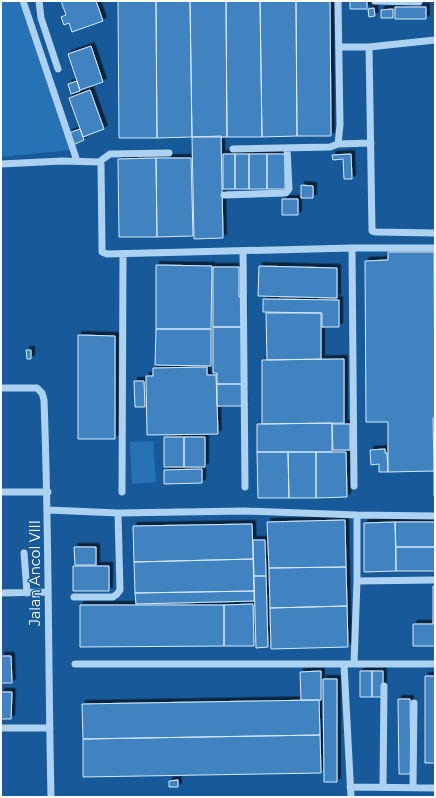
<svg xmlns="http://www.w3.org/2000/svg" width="436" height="798" viewBox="0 0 436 798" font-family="Montserrat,sans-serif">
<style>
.green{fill:#2772b5}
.building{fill:#4083c0;stroke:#d4e9fc;filter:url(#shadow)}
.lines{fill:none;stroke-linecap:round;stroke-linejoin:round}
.minor{stroke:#acd1f1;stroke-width:7}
.labels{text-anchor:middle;stroke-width:3;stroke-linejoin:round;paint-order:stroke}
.street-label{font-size:14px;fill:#fff;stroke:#185999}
</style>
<defs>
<filter id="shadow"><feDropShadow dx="3.5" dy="-3.5" stdDeviation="0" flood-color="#0009"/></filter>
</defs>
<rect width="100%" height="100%" fill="#185999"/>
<!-- green -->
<path class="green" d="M1,1h18l51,149 -69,7z
M153,441l3,41 -24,2 -2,-42z"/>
<!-- building -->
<path class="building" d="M61,1h35l7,20 -31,11 -3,-9 -5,2 -3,-8 5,-2z
M118,1h38l1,137h-38z
M156,1h34l2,136 -35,1z
M190,1h36l1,136h-35z
M226,1h34l2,136h-35z
M260,1h36l1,135 -35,1z
M296,1h34l1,135h-34z
M350,1h17v8h-17z
M395,7h31v12h-31z
M374,8l1,8 -6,1 -1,-8z
M393,9v9h-12v-8z
M91,46l12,36 -23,8 -12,-36z
M77,81l3,10 -9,3 -3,-10z
M90,90l14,39 -21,8 -14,-39z
M80,129l4,11 -11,5 -4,-12z
M221,136l2,102 -29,1 -2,-102z
M223,154h12v35h-12z
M235,154h14v35h-14z
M249,154h18v35h-18z
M267,154h18v35h-18z
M351,154l1,25h-8l-1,-20 -10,1 -1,-5z
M156,158h35l2,78 -36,1z
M156,158l1,79h-38l-1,-78z
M301,185l12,1v12h-12z
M282,199h16v16h-16z
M388,252h46l1,166h-2l1,53 -46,1v-50h-22l-1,-161 23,-1z
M156,265l56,1 -1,63h-55z
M259,266l78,2v30l-79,-2z
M213,267h26v30h4v30h-30z
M263,299l76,1v27h-17v-14l-59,-1z
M266,313h55v46l-54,1z
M213,327h30v57h-26v-11h-4z
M156,329h55v37l-56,-1z
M78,335l37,1v103h-37z
M26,350h5v9h-4z
M344,359v64l-82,1v-64z
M207,367v8h9l2,59 -71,1 -1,-59h7v-8z
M134,381h10l1,26h-10z
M217,384h26l1,22h-27z
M332,423v29h-75v-28z
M332,424h18v26h-17z
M164,437h20v30h-20z
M184,437h21v30h-21z
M385,449v4h2l1,19h-9v-8l-8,1 -1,-15z
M257,452h31l1,46h-31z
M288,452h28v46h-27z
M316,452h30l1,45 -31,1z
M434,466h1v30h-1z
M202,469v14l-38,1v-14z
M345,520l1,47 -77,1 -2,-46z
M395,522l1,49 -32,1v-49z
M395,522h40v25h-39z
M252,524l1,35 -119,3 -1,-36z
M253,540h12l1,36h-12z
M74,547h22v18h-21z
M396,547h39v24h-39z
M253,559l1,32 -119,2 -1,-31z
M73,566h36v25h-36z
M346,567l1,39 -77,2 -1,-40z
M254,576h12l2,71 -12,1z
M433,586h2v60h-22v-22h20z
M254,591v10l-118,3 -1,-11z
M253,604l1,42h-30v-41z
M80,605h144v41l-144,1z
M347,606l1,41 -77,2 -1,-41z
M1,656h10l1,27h-11z
M321,671v29h-20l-1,-28z
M360,671h12v26h-12z
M372,671h11v26h-11z
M425,676h10v87h-10z
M323,679h14v103h-13z
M1,692h11l-1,27h-10z
M398,699h12l1,75h-12z
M319,700l1,35 -237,4 -1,-35z
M320,735l1,38 -238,4v-38z
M178,780v7h-9v-6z"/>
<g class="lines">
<!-- minor -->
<path class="minor" d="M23,1l54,160
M39,1l2,17 17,51
M375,1l44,1
M339,47h30l66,-7
M369,47l3,184 4,1 59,1
M338,144l33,-1
M233,149l97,-2 8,-3 2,-19 -2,-124
M99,162l11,-8 59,-1
M1,164l61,-3 37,1 2,2 1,81v7l5,2 245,-6h83
M224,195l62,-2 3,-4 -2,-41
M352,248l2,238
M243,251l2,236
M1,388h36l5,5 2,7c5,132 4,265 7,397
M1,492h47
M122,492l1,-237
M48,510l70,3 127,-2 112,4 78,1
M24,553l3,40
M357,581l78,-1
M1,593l47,-1
M74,597h39l4,-3 3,-4 -2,-77
M75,664h360
M354,664l3,-83v-66
M344,665l7,132
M1,728h49
M350,787l85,1
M383,787l1,-101
M413,787l1,-84"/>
</g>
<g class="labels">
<!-- street labels -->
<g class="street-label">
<text transform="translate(35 573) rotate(-90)" y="5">Jalan Ancol VIII</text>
</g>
</g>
<!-- border -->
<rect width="436" height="798" fill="none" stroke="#ffffff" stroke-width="4"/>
</svg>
